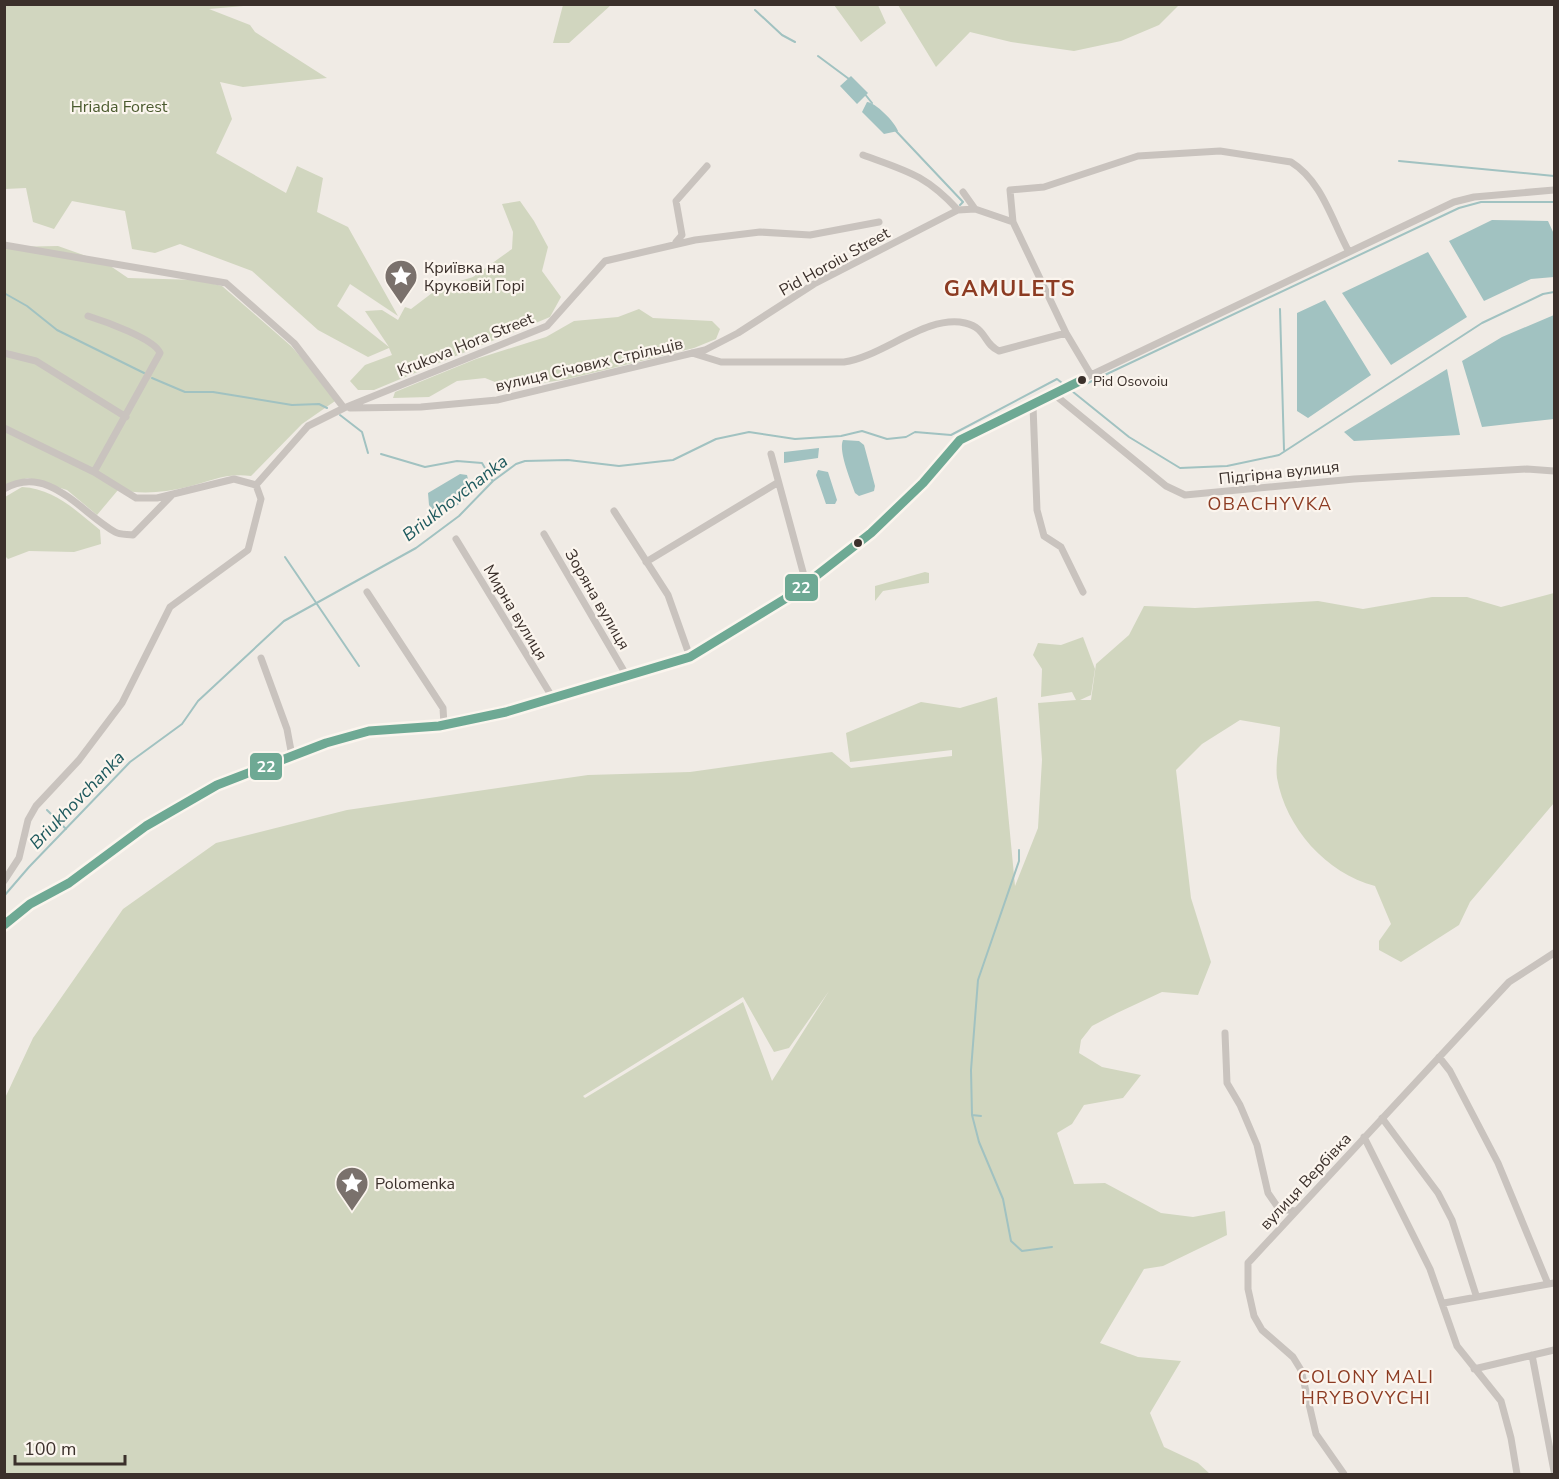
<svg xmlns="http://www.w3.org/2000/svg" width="1559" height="1479" viewBox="0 0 1559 1479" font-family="'Nunito Sans',sans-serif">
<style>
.green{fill:#d1d6bf;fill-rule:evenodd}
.water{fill:#a1c2c1}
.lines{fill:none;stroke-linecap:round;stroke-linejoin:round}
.stream{stroke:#a1c2c1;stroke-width:2}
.minor{stroke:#c9c3be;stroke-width:7}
.bus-1-casing{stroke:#fbf5ee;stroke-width:14}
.bus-1{stroke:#6ea994;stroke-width:9}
.bus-dot{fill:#3b302b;stroke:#fbf5ee;stroke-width:2}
.labels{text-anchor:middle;stroke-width:4.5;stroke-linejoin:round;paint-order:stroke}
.bus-label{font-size:14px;fill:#3b302b;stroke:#fbf5ee;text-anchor:start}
.park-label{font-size:16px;fill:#4a5a2e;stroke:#fbf5ee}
.street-label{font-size:16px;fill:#3b302b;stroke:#fbf5ee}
.poi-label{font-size:16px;fill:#3b302b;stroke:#fbf5ee;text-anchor:start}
.water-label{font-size:18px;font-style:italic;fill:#1f5a5e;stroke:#fbf5ee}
.neighbourhood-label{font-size:18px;letter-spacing:1.5px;fill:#8c3b22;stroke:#fbf5ee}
.district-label{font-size:22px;font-weight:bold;letter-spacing:1.5px;fill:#8c3b22;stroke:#fbf5ee}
.line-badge{stroke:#fbf5ee;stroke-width:2}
.badge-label{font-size:16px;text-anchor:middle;font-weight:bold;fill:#fff}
</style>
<rect width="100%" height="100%" fill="#f0ebe5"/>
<!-- green -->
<path class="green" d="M4,5h251l-46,4 41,16 5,7 72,46 -84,9 -23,-5 12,37 -16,34 70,40 11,-27 26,12 -6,34 31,15 50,89 -48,-32 -13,22 52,41 -24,-36 17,-1 16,10 7,-13 6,2 29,-22 33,-10 39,-28 1,-17 -11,-28 18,-3 14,20 14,26 -6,24 19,26 -11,20 -176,73h-16l-8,-9 15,-16 27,-10 -3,-7 -21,9 -50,-27 -66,-59 -72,-27 -25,9 -23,-4 -7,-38 -53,-10 -18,28 -21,-7 -7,-34 -21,1z
M563,5v-1l48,1 -42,38h-16z
M834,5h44l8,18 -25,19z
M898,5h281l-20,20 -38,16 -47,10 -63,-9 -41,-10 -34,35z
M58,246l48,17 22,15 70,2 24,6 69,60 47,53 -36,25 -51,52c-26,-3 -39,5 -64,11 -23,6 -46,7 -69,3l-21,25 -30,-25 -39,-12 -23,7 -1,-234 5,-4z
M639,309l14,9 59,3 8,8 -4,10 -22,9 -126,31 -58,9 -25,-10 -28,3 -28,16 -36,1 2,-6 81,-33 70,-22 28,-16 44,-4z
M22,487c33,2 53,23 78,43l1,14 -27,8 -45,-1 -21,8 -3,-3v-59z
M925,572l4,1v10l-46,8 -8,10v-15z
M1554,593v210l-84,99 -11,23 -58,37 -22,-12v-9l12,-17 -16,-38c-49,-13 -89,-58 -98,-108 -2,-15 3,-35 3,-51l-40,-7 -38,24 -26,26 15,128 20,64 -13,33 -36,-3 -45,21 -25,13 -11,14 -2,13 23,14 39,8 -18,23 -39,7 -12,19 -15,9 17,51 31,-1 56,30 32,4 32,-6 2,24 -64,31 -19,3 -44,74 38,14 43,4 -31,52 14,34 34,16 12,11h-1205v-376l28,-60 90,-129 93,-66 131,-33 241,-35 102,-3 142,-20 19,16 101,-12v-6l-102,12 -4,-29 75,-31 39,6 37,-11 18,189 23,-58 4,-68 -4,-57 38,-3 -4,-8 -31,5 1,-28 -9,-14 5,-12 23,2 22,-8 12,32 -4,26 -11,5h11l5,-36 33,-29 15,-29 51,2 123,-7 45,8 69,-12h35l34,10zM829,991l-57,90 -29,-79 -158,96 -2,-2 160,-99 31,55 15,-4z"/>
<!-- water -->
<path class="water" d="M851,76l17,17 -11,11 -17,-18z
M867,102c8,0 28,20 31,29l-14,3 -22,-22z
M1492,220l56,1 6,13v43l-23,2 -47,22 -35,-60z
M1428,252l39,65 -76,48 -49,-72z
M1325,300l46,75 -63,43 -11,-7v-98z
M1554,315v104l-72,8 -20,-66 40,-24z
M1447,369l13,66 -106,6 -10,-9z
M843,440l16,1 5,4 11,41 -1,5 -15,5 -4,-3c-4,-12 -17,-42 -12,-53z
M819,448l-1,10 -34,5v-11z
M818,470l10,2 9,28 -2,4h-9l-10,-29z
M460,474l7,1 4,16c-9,12 -20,22 -35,23l-7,-9 -1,-12z"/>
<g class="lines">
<!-- stream -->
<path class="stream" d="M755,10l27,25 13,7
M818,56l31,23
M864,93l8,10
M895,130l68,72 -3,3
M1399,161l155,15
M4,293l23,13 30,24 87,43
M1280,309l4,141
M152,378l33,14h28l79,13 27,-1 8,4
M1073,390l386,-182 22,-6h73
M340,415l22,17 6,21
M381,454l44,13 32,-6 25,2 10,17
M285,557l74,109
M47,810l19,19
M1019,850v11l-41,119 -7,90 1,45 7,27 24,57 8,42 11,10 30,-4
M4,896l25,-29 101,-105 52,-38 16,-23 86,-80 132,-73 43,-32 34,-35 23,-17 9,-3 43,-1 51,6 54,-6 43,-21 33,-7 46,7 46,-3 21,-5 25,8 19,-2 9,-5 36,3 106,-56 72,58 51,31 47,-2 52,-11 203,-132 61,-29 11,-2
M972,1115l9,1"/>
<!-- minor -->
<path class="minor" d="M863,155c44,16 63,20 95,55
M963,192l12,17 38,13 53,111 25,42
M1013,222l-3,-32 34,-3 94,-31 82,-5 71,11c31,19 41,59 58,90
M676,242l6,-7 -6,-34 31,-35
M4,245l222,38 68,60 50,65
M88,316c16,5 67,23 72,37l-66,119
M4,353l32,8 90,56
M692,353l29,9h123c38,-5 83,-48 121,-39 22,5 18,21 34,28l67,-18
M1055,395l111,91 19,9 169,-16 173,-10 27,2
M1033,406l4,104 7,26 17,11 22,45
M350,408l71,-1 76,-7 208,-50 33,-17 76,-49 144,-74 17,-1
M4,428l90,44 42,26h21l77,-19 22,6
M771,454l35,129
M4,489c44,-26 77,24 111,43 5,3 12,2 18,3l38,-39
M614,511l54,84 22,62
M544,534l84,144
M456,539l98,161
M646,562l131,-79
M367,592l76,116 1,17
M261,658l26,71 5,27
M4,881l15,-23 9,-38 8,-14 43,-46 43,-57 48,-96 78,-57 13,-51 -5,-14 52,-59 36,-18 203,-82 58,-65 90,-21 65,-8 50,3 69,-13
M4,925l26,-21 39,-21 77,-57 71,-41 109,-42 43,-12 70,-5 67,-14 184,-55 103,-63 78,-61 52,-50 37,-43 73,-34 58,-31 363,-173 20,-5 80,-7
M1225,1033l2,50 13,22 17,40 11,48 11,16 17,2
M1439,1057l11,14 48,92 50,121
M1382,1118l56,75 14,27 24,75
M1364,1137l66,132 27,77 44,55 10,37 6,36
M1444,1303l110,-20
M1532,1355l22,116
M1474,1369l80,-19
M1344,1474l-28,-40 -15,-64 -8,-13 -31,-27 -8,-14 -6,-27v-26l261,-281 45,-29"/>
<!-- bus-1 casing -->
<g class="bus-1-casing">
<path id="bus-1" d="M4,925l26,-21 39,-21 77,-57 71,-41 109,-42 43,-12 70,-5 67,-14 184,-55 103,-63 78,-61 52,-50 37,-43 122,-60"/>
</g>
<!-- bus-1 -->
<use href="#bus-1" class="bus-1"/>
</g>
<!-- icons -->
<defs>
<g id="sight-pin" transform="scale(1.725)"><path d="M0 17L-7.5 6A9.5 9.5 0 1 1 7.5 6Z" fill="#7a716c" stroke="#fbf5ee"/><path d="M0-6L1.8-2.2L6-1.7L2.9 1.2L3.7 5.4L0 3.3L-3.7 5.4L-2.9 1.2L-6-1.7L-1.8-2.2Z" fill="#fff"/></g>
</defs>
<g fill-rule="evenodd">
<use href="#sight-pin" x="401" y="276"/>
<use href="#sight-pin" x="352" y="1183"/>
</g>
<!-- markers -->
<g class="bus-dot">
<circle cx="1082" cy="380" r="5"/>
<circle cx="858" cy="543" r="5"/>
</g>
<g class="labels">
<!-- bus labels -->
<g class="bus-label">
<text x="1093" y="386">Pid Osovoiu</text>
</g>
<!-- park labels -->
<g class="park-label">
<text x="119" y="112">Hriada Forest</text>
</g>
<!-- street labels -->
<g class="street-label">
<text transform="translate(834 261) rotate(-29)" y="6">Pid Horoiu Street</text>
<text transform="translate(465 344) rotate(-22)" y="6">Krukova Hora Street</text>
<text transform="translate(589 364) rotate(-13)" y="6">вулиця Січових Стрільців</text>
<text transform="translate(1279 472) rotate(-6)" y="6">Підгірна вулиця</text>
<text transform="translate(598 599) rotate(60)" y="6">Зоряна вулиця</text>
<text transform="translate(516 612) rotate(59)" y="6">Мирна вулиця</text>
<text transform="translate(1305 1181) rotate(-47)" y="6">вулиця Вербівка</text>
</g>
<!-- poi labels -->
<g class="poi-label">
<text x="424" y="273">Криївка на<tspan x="424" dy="18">Круковій Горі</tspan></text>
<text x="375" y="1189">Polomenka</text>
</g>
<!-- water labels -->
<g class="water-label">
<text transform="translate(455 498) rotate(-38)" y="6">Briukhovchanka</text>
<text transform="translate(77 800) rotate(-46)" y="6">Briukhovchanka</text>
</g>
<!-- neighbourhood labels -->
<g class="neighbourhood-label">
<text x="1270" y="510">OBACHYVKA</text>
<text x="1366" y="1383">COLONY MALI<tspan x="1366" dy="21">HRYBOVYCHI</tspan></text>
</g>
<!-- district labels -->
<g class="district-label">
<text x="1010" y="296">GAMULETS</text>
</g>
</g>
<g class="line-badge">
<rect x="784" y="573" width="35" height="29" rx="6" fill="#6ea994"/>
<rect x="249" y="752" width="34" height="29" rx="6" fill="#6ea994"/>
</g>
<g class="badge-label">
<text x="801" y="593">22</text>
<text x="266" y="772">22</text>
</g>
<!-- border -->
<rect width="1559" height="1479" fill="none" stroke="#3b302b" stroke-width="12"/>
<!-- scale -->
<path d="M15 1455v9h110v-9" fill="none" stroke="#3b302b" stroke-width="3"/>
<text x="24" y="1455" font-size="18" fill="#3b302b" stroke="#fbf5ee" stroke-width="4.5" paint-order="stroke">100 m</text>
</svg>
